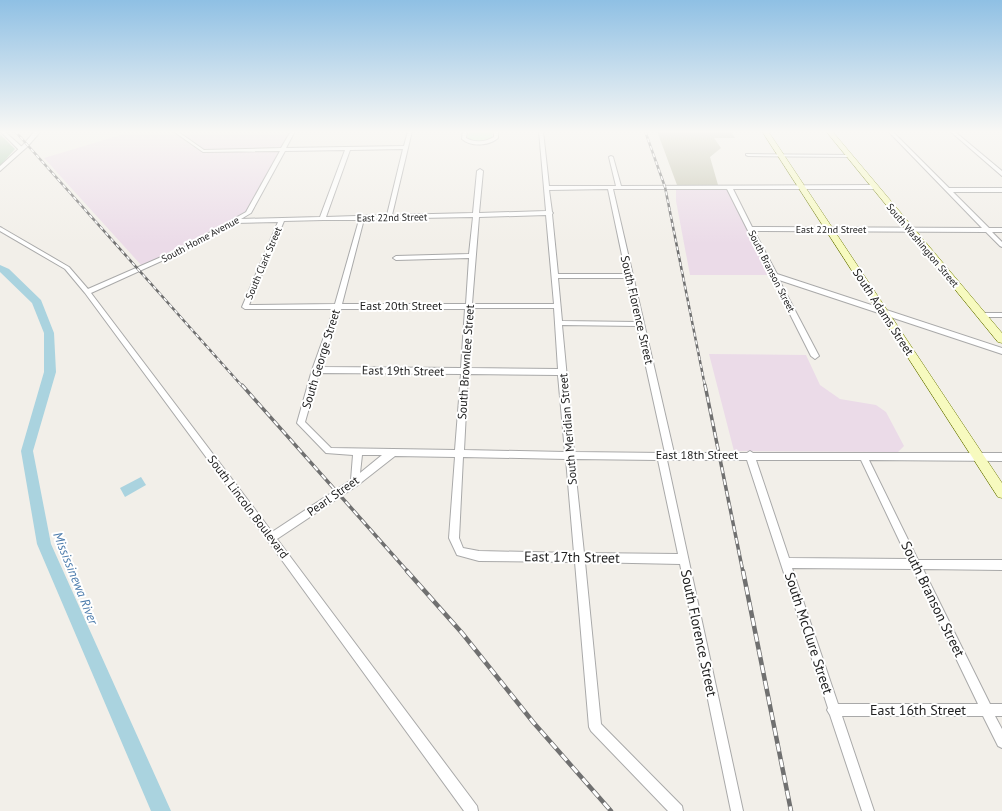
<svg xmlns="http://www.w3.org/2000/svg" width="1002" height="811" viewBox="0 0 1002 811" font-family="'PT Sans',sans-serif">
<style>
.industrial{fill:#ebdbe8}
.construction{fill:#c7c7b4}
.cemetery{fill:#aacbaf}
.park{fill:#c8facc}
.water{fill:#aad3df}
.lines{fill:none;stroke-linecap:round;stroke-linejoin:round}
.river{fill:#aad3df;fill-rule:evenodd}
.minor-casing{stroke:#a9a9a9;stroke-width:2}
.tertiary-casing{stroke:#a9a9a9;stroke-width:2}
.secondary-casing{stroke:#707d05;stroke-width:1}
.minor{fill:#fff;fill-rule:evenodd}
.tertiary{fill:#fff;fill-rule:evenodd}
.secondary{fill:#f7fabf;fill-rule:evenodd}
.rail-far2-casing{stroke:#707070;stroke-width:2.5}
.rail-far1-casing{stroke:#707070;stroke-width:3.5}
.rail-casing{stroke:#707070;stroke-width:4.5}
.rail-far2{stroke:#fff;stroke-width:1.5;stroke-dasharray:4;stroke-linecap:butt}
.rail-far1{stroke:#fff;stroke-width:2;stroke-dasharray:6;stroke-linecap:butt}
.rail{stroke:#fff;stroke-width:3;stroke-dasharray:8;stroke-linecap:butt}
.labels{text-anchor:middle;stroke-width:4;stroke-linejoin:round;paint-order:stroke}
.far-street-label{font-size:10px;fill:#222;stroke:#fff}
.street-label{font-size:12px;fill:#222;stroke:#fff}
.water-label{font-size:13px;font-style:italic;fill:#4a7aab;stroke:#fff}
.near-street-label{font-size:14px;fill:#222;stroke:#fff}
</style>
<rect width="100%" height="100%" fill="#f2efe9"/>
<!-- industrial -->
<path class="industrial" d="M134,131h158l-47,82 -103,53 -98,-108z
M676,190h52l41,85h-79l-14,-74z
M709,354l97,1 14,30 20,14 36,6 10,7 18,34 -6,6 -164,-1z"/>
<!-- construction -->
<path class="construction" d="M657,131h74l4,7h-21l7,10 -11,9 8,28h-41z"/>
<!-- cemetery -->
<path class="cemetery" d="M0,134l15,15 -15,17z"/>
<!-- park -->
<path class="park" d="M469,131h24l-2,10 -17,1 -6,-4z"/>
<!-- water -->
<path class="water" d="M141,477l5,8 -21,12 -5,-9z"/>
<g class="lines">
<!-- river -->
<path class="river" d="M0,265l9,4 32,31 13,33 2,39 -23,79 18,93 120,267h-20l-114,-267 -16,-93 23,-79v-39l-12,-30 -32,-31z"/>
<!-- minor casing -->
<g class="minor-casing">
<path id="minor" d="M0,131h4l19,17v2h-4z
M173,131h4l27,19 77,-2 10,-17h4l-9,17 118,-2 4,-15h4l-20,84 81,-2 4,-42 3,-2 3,2 -4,42 67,-2 -7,-80h4l6,55h67l-7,-29 2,-1 2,1 8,29 254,-1 3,2 -3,2h-142l19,38 230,1 -94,-97h4l57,57h53v4h-49l36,36h13v4h-10l10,10v5l-2,-1 -14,-14 -232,-1 23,43 225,74v6l-223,-74 40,76 -4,3 -4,-3 -84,-167h-114l61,264h73l3,-2 3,2h249v8l-133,-1 49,100h84v10l-79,-1 67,135h12v12h-7l7,13v19l-4,-2 -15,-30h-141l32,95h-12l-32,-96 -3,-5 1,-2 -81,-248h-80l76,351h-12l-51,-247 -95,-2 16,162 81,82 1,5h-15l-77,-80 -2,-4 -14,-165 -96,-1 -22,-6 -8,-17 6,-81 -60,-1 -37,29 -81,54 200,267 1,5h-14l-196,-270 -183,-248 -20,-24 -65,-38v-4l2,1 67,39 19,22 96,-42 62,-35 34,-61 -77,1zM403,149l-16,66 -61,2 24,-67zM345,150l-25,67 -79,2 10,-6 34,-62zM608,189l18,85h-68l-6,-60 1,-1 -1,-1 -3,-22zM546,215l8,89h-82l7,-87zM473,217l-4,37 -73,2 -3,2 3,2 73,-2 -3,46h-124l22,-85zM323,220h36l-24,84 -86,1 35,-84zM278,222l-36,85 3,2h89l-22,61 -15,53 29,30 27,2 -2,25 -79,52 -181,-239 97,-44 47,-26zM558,278h69l9,44 -74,-1zM472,308h82l4,61 -89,-1zM341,309h124l-4,59 -140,-1zM562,325l75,1 28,127 -91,-1zM319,373l142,1 -6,76 -124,-2 -26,-26zM468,374l90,1 7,77 -101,-2zM362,455h20l-22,18zM463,457l103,2 8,94 -95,-2 -16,-3 -4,-10zM574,459l84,1 20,94 -94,-1zM756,460h105l47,99 -119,-1zM792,568l121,1 65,135h-140z
M463,131h4l-1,7c9,5 19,4 28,-1v-6h4v7c-9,8 -27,9 -36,1z
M950,131h4l48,40v5z
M746,154l104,1 2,1 -2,1 -102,-1 -2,-1z
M979,313h23v4h-21l-3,-2z"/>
</g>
<!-- tertiary casing -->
<g class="tertiary-casing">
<path id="tertiary" d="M35,131h6l-14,16 -27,24v-5l23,-21z"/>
</g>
<!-- secondary casing -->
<g class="secondary-casing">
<path id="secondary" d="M762,131h6l234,352v15l-4,-1z
M826,131h6l170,202v10l-4,-1z"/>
</g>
<!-- minor -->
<use href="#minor" class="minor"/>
<!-- tertiary -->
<use href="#tertiary" class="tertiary"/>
<!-- secondary -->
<use href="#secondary" class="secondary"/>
<!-- rail-far2 casing -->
<g class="rail-far2-casing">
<path id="rail-far2" d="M15,131l227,255
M645,131l20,56 40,199"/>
</g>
<!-- rail-far1 casing -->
<g class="rail-far1-casing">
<path id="rail-far1" d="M242,385l166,187
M705,385l38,187"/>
</g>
<!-- rail casing -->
<g class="rail-casing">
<path id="rail" d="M407,571l55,62 71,89 78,89
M743,571l48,240"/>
</g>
<!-- rail-far2 -->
<use href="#rail-far2" class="rail-far2"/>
<!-- rail-far1 -->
<use href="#rail-far1" class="rail-far1"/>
<!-- rail -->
<use href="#rail" class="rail"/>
</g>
<!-- sky -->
<linearGradient id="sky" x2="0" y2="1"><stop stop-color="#8fc0e4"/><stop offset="0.54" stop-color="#f9f8f5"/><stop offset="1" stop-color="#f9f8f5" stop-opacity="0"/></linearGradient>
<rect width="1002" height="244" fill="url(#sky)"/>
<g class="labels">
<!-- far-street labels -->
<g class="far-street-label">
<text transform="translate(392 217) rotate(-1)" y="4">East 22nd Street</text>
<text x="831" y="233">East 22nd Street</text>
<text transform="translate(200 239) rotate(-28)" y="4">South Home Avenue</text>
<text transform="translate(923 245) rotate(50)" y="4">South Washington Street</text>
<text transform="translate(263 263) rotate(-67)" y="4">South Clark Street</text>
<text transform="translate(772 271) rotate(63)" y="4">South Branson Street</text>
</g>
<!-- street labels -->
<g class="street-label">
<text x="401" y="310">East 20th Street</text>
<text transform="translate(637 310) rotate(77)" y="4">South Florence Street</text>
<text transform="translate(883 312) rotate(57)" y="4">South Adams Street</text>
<text transform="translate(321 359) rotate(-73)" y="4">South George Street</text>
<text transform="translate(466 362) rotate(-86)" y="4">South Brownlee Street</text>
<text transform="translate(403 371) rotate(1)" y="4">East 19th Street</text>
<text transform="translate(568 429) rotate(-95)" y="4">South Meridian Street</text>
<text x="697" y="459">East 18th Street</text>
<text transform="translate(333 496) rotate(-35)" y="4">Pearl Street</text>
<text transform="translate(248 507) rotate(53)" y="4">South Lincoln Boulevard</text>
</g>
<!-- water labels -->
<g class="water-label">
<text transform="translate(76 578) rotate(68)" y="5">Mississinewa River</text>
</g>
<!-- near-street labels -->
<g class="near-street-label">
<text transform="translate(572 557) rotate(1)" y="5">East 17th Street</text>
<text transform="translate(933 599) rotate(64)" y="5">South Branson Street</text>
<text transform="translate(699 633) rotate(78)" y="5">South Florence Street</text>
<text transform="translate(809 633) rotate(72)" y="5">South McClure Street</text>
<text x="918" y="715">East 16th Street</text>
</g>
</g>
</svg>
